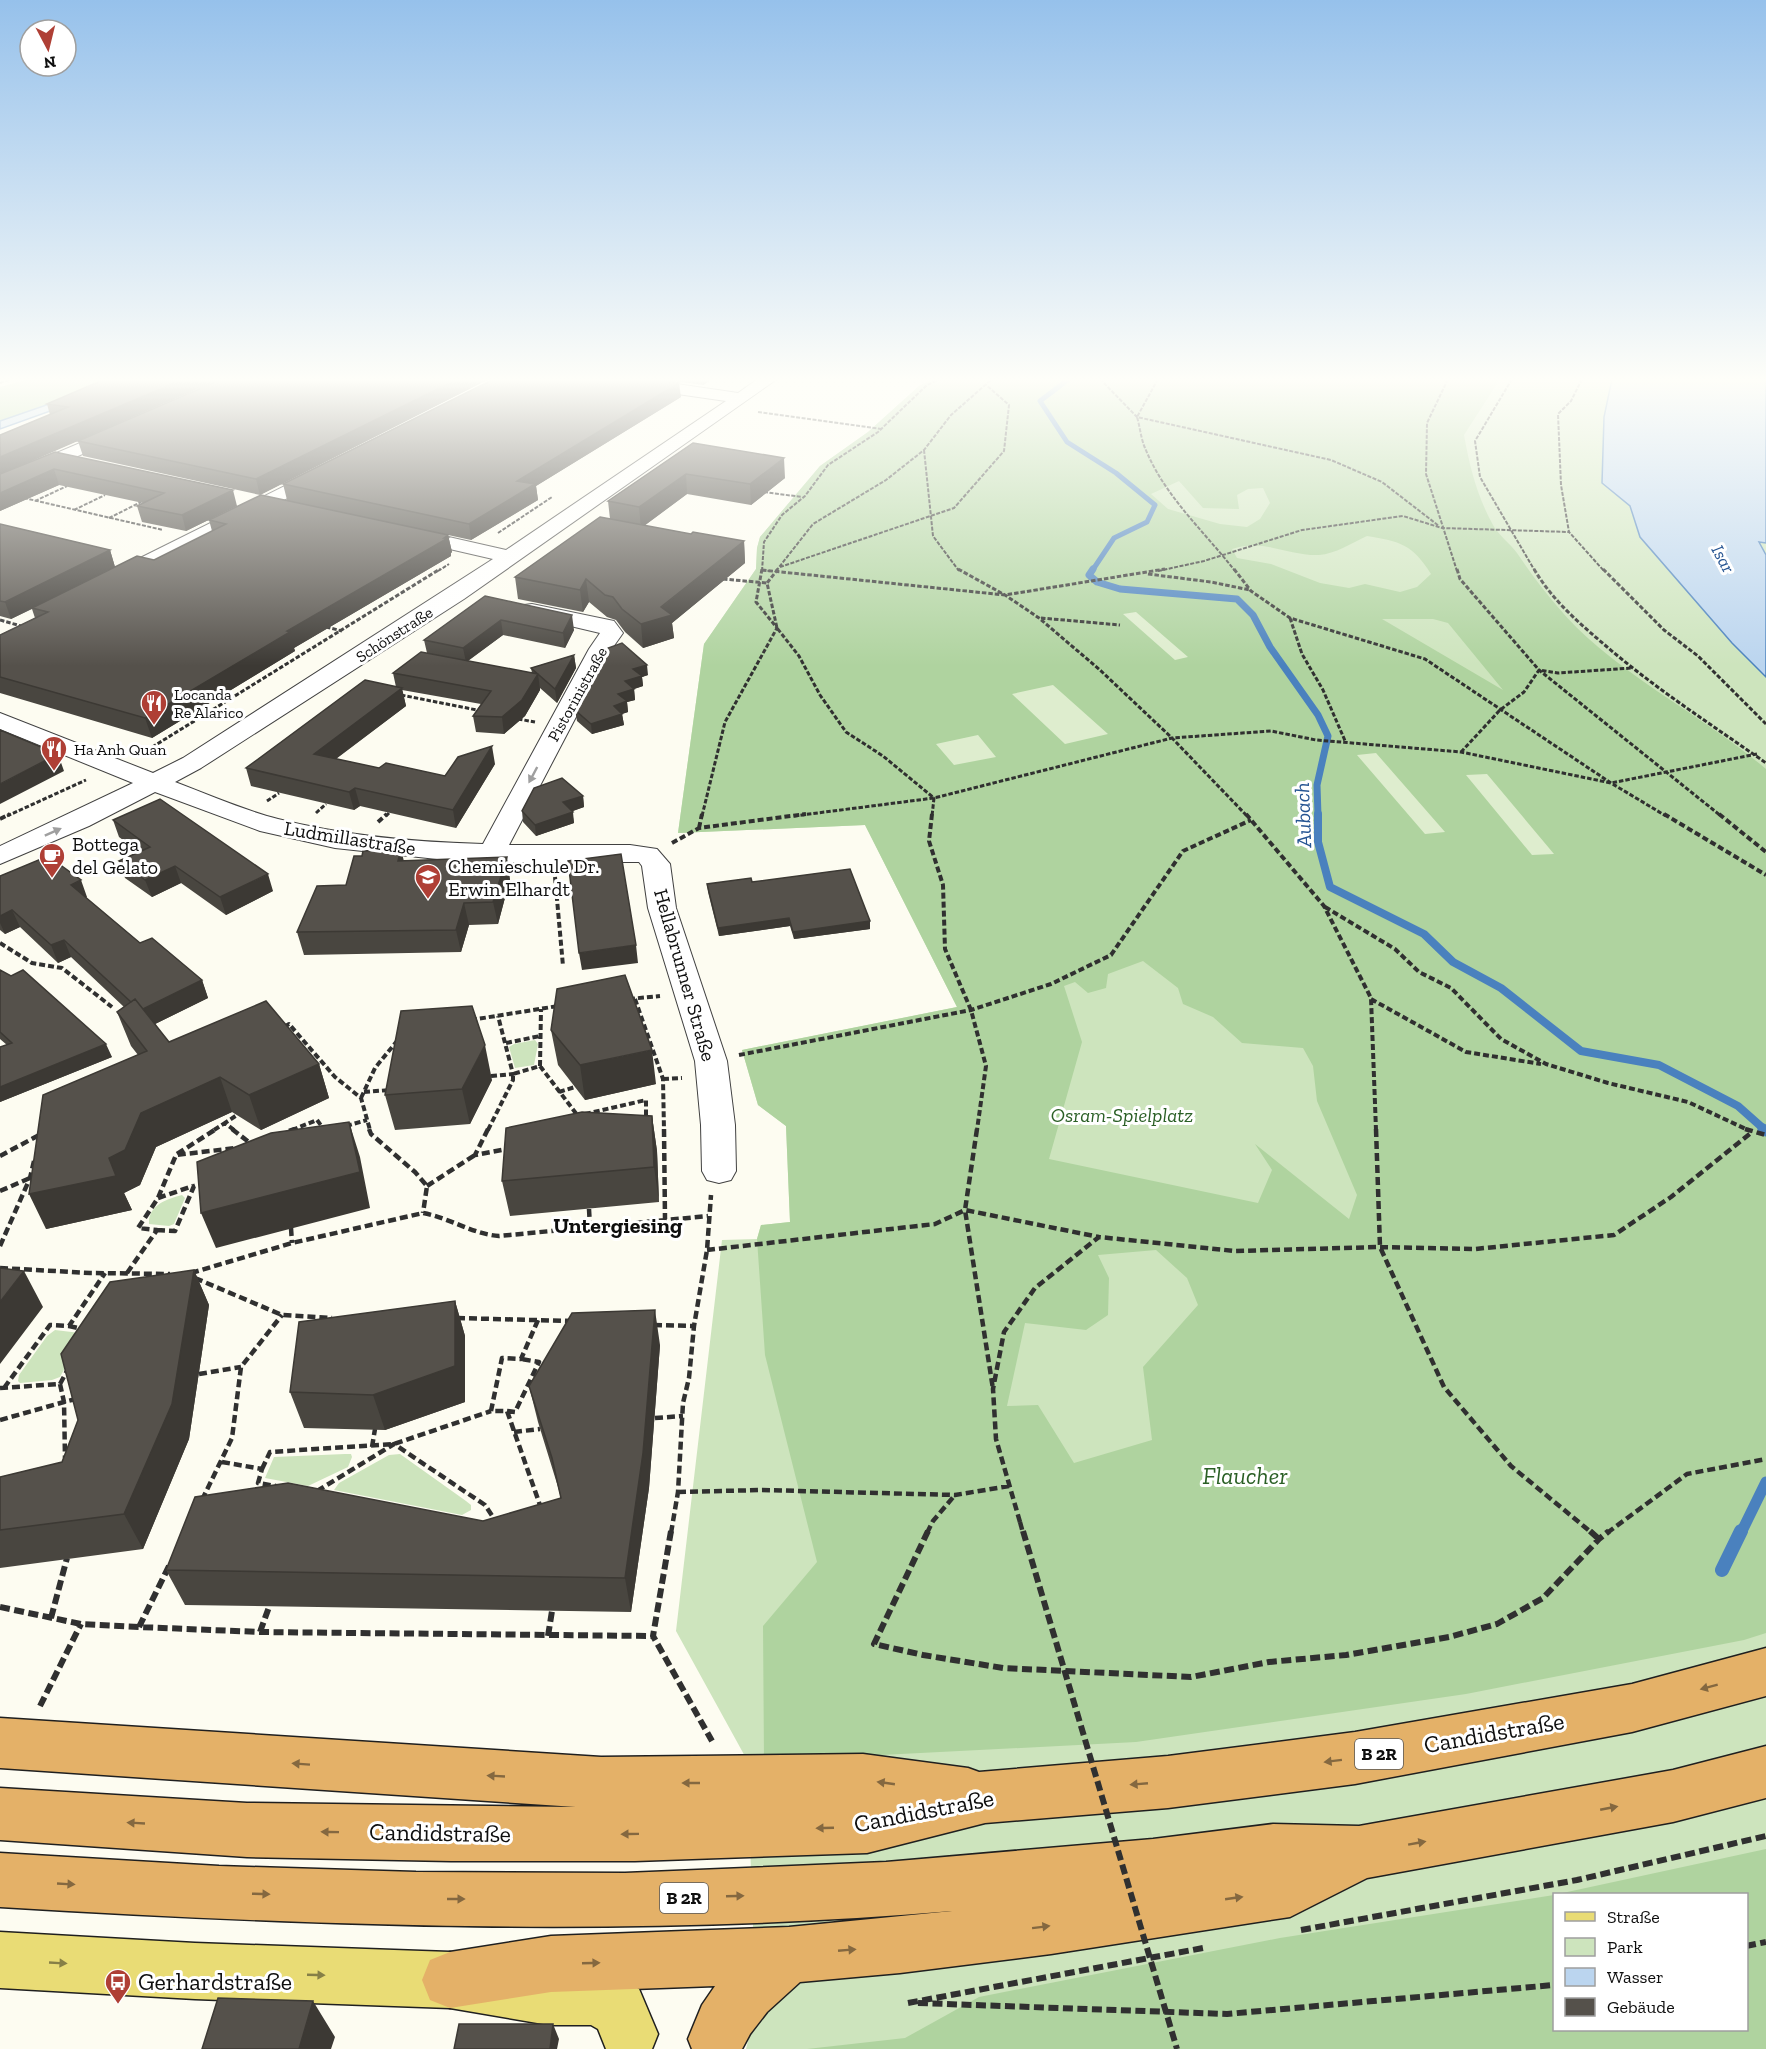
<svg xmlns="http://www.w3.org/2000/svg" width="1766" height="2049" viewBox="0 0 1766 2049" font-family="'Zilla Slab',serif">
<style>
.green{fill:#cde4bd;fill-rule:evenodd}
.forest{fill:#afd39f;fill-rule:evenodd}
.pitch{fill:#deedce}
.water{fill:#bbd5ef;stroke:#4a81be;stroke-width:1.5}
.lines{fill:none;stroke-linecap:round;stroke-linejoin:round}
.stream-far4{stroke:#4a81be;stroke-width:5}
.stream-far3{stroke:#4a81be;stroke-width:7}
.stream-far2{stroke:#4a81be;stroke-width:8}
.stream-far1{stroke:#4a81be;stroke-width:11}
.stream{stroke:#4a81be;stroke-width:14}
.minor-casing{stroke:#414141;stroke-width:2}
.major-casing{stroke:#1f1f1f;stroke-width:3}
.highway-casing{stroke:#1f1f1f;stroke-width:3}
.path-far4{stroke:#303030;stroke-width:2;stroke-dasharray:4 1.5;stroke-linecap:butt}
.path-far3{stroke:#303030;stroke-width:3;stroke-dasharray:4.5 2;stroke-linecap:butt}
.path-far2{stroke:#303030;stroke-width:4;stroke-dasharray:6 3;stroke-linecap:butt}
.path-far1{stroke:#303030;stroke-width:4.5;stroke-dasharray:8 4;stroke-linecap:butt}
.path{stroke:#303030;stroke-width:6;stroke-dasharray:10 4.5;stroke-linecap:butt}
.minor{fill:#fff;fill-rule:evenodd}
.major{fill:#e9dc75;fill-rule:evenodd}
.highway{fill:#e4b168;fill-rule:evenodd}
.path-bridge-far1{stroke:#303030;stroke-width:4.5;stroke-dasharray:8 4;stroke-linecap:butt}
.path-bridge{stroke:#303030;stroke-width:6;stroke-dasharray:10 4.5;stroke-linecap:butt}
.wall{fill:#494640}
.shaded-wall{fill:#3c3934}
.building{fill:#55514b;stroke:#3c3934;stroke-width:1.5}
.oneway{fill:#9f9f9f}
.oneway2{fill:#846840}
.oneway3{fill:#867f47}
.labels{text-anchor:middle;stroke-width:6;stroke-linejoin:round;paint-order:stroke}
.far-street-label{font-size:16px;fill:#0e0e0e;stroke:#fff}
.far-poi-label{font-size:16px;fill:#0e0e0e;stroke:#fff;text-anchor:start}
.far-water-label{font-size:18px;font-style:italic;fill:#255492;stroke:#fff}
.shield{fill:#fff;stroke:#565656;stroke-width:1.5}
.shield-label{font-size:18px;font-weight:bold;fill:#0e0e0e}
.street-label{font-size:20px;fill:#0e0e0e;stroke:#fff}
.poi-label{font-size:20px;fill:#0e0e0e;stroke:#fff;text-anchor:start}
.park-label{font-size:20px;font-style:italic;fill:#2a5f25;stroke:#fff}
.water-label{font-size:21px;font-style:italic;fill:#255492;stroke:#fff}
.quarter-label{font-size:22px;font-weight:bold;fill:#0e0e0e;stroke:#fff}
.near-park-label{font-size:24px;font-style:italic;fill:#2a5f25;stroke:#fff}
.near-street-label{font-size:24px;fill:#0e0e0e;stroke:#fff}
.near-poi-label{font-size:24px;fill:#0e0e0e;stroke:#fff;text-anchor:start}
</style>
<rect width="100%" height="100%" fill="#fdfcf1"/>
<!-- green -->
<path class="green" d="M932,379h834v1670h-1020l10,-40 -9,-249 -71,-129 46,-391 35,-1 4,-14 29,-3 -4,-96 -28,-21 -16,-55 215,-43 -92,-182 -187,8 26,-189 52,-75 1,-21 3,-11 60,-71 48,-34 51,-46zM1554,1894h192v136h-192z
M535,1040l3,4 -4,21 -19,3 -6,-21 5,-3z
M182,1195l3,3 -11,26 -5,2 -20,-2c-1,-19 18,-25 33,-29z
M55,1330l25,3 1,5 -21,39 -8,3 -32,3 -2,-2 1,-6 28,-39z
M345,1454h6l1,3 -4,10 -40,19 -43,-8 9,-21z
M400,1454l66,47 5,4v5l-9,5 -128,-25 5,-7 50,-28z"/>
<!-- forest -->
<path class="forest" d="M29,379h92l-121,42v-34z
M932,379h568l-36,56c6,33 13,61 29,90 6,11 17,18 24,28 23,34 48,66 80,93 53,45 116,78 169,123v864l-22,7 -278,54 -330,48 -372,19 -1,-135 54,-64 -52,-207 -8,-116 4,-14 29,-3 -4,-96 -28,-21 -16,-55 215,-43 -92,-182 -187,8 26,-189 52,-75 1,-21 3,-11 60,-71 48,-34 51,-46zM1179,481l24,27 36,1 -2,-14 11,-6 15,-1 7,15 -10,16 -13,8 -27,-3 -52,-15 -17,-15zM1367,536c33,5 46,9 64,38l-14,13 -17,5 -35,-8 -16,4 -29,-5 -49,-19 -34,-6 -5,-9c31,-11 56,7 87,6 16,-1 33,-12 48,-19zM1382,619h51l15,4 55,67zM1143,961l35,27 5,16 30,13 29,26 61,5 10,18 4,35 40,94 -8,24 -94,-75 17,26 -14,33 -209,-44 33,-117 -18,-56 11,-4 13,11 18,-5 2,-14zM1156,1250l31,28 11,27 -55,62 9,73 -78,23 -36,-58 -31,1 18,-83 61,7 22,-15 1,-37 -11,-23z
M1766,1849v200h-959l98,-11 74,-41 301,-59 274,-43v135h192v-136h-188z"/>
<!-- pitch -->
<path class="pitch" d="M1136,612l52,45 -13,3 -52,-46z
M1053,685l55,49 -43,10 -53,-50z
M978,735l18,22 -42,8 -18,-21z
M1376,753l69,79 -20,2 -68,-79z
M1487,774l67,80 -22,1 -66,-80z"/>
<!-- water -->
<path class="water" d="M1612,379h154v164l-7,-1 7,13v122l-34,-34 -92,-106 -10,-31 -28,-23 2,-66z
M110,383l-32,18 -78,28v-8z"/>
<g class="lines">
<!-- stream-far4 -->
<path class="stream-far4" d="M1069,379l-29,22 27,41 49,31 39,32 -8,17 -33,16 -22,33"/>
<!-- stream-far3 -->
<path class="stream-far3" d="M1093,569l-4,6 8,7 23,7 117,10 16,16 17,32 48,68 10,21 -11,49 1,31"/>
<!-- stream-far2 -->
<path class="stream-far2" d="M1318,814v28l12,45 94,47 29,28 48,26 80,63 78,14 79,41 27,24"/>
<!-- stream-far1 -->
<path class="stream-far1" d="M1763,1129l3,2
M1741,1533l25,-51"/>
<!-- stream -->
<path class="stream" d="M1722,1570l19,-39"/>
<!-- minor casing -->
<g class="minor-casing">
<path id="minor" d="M600,379h43l95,14 20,-14h19l-313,220 -263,169 -26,14c34,13 68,28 103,37 67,17 136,23 205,25l106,-195 11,-16 -76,-18 -3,-5 3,-5 8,-1 82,17 9,12 -12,17 -102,195h121l27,4 13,15 6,44 51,153 8,64 1,46 -5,9 -12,3 -12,-3 -5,-9 -1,-46 -6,-64 -47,-153 -6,-42 -3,-4h-148l-54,-3 -102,-11 -75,-17 -105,-39 -66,34 -89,38v-18l133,-63 -133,-54v-16l153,60 30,-15 310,-199 -91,-21 -3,-4 3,-4 7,-2 97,22 220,-149 -118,-17z
M120,426l6,1 3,4 -3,4 -126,55v-13z
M323,467l6,2 3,4 -3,4 -209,106 -7,2 -7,-2 -3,-4 3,-4z"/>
</g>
<!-- major casing -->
<g class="major-casing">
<path id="major" d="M0,1932l195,11 255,9 99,15h48l42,22 19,45 -6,15h-46l-8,-20 -7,-4h-42l-99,-17 -255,-9 -195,-11z"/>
</g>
<!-- highway casing -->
<g class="highway-casing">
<path id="highway" d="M1766,1648v48l-134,36 -277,52 -187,24 -183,15 -118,30 -232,8h-184l-204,-4 -247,-17v-52l247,15 329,4 -576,-39v-50l601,39 262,-3 105,14 11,4 189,-16 187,-24 277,-48z
M1766,1746v52l-93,24 -306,56 -77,39 -239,37 -151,19 -100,9 -33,30 -17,22 -8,15h-50l-4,-10 14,-34 13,-19 -164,6 -101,16 -20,-8 -8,-20 8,-20 20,-8 101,-16 238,-9 163,-16c-317,27 -635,15 -952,-4v-54l219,13 197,6 209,1 261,-11 267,-23 120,-15 86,2 314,-56z"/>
</g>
<!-- path-far4 -->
<path class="path-far4" d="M1100,379l37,38 194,43 51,22 57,44
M1158,379l-21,38c3,10 4,22 8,31 20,49 59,83 90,123
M1448,379l-21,44 -1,51 31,97
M1512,379l-37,62 5,36 55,94
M1582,379l-11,22 -13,13 3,71 8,47 35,39
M1102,380l12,-1
M0,383l11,-4
M758,412l123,17
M924,450l9,86 26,35
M764,492l38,5
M24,498l139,32
M35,501l32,-15
M74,510l31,-15
M109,518l32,-16
M498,533l54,-36
M780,567l174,-59 50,-57 5,-46 -24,-21
M762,570l8,1
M438,571l11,-7
M762,571l2,-29 18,-27 23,-19 23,-31 50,-33 49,-47 13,-6
M776,571l37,-47 73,-44 38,-30 27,-35 41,-36
M1158,571l46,-10 98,-31 101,-14 39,12 127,4"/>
<!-- path-far3 -->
<path class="path-far3" d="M778,569l-11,14 10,45 22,28 21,39 26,37 37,24 51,42 -2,18
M958,569l47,26 34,23 61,52 72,68 75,78
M1234,569l17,22 39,27 135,41 186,124 55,33
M1457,569l3,10 79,91 182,146
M1534,569c18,31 45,54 72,77 50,43 106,79 160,117
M1603,569l61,61 34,26 68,68
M762,570l243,25 160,-26
M1148,574l63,8 39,8
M723,579l44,4
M1041,618l79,7
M1290,618l12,36 21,36 23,53
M0,620l21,6
M326,627l16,4
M401,695l81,16
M518,719l17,3
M1461,752l39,-42 24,-18 15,-22 19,3 74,-5
M141,754l299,-185
M267,801l12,-8
M316,813l10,-9
M7,816l79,-36
M386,816l3,-3
M702,816l23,-94 52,-94 -21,-26 6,-33
M794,816l140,-18 238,-60 99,-7 45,9 145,12 150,31 146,-29"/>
<!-- path-far2 -->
<path class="path-far2" d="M932,814l-3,27 14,44 2,64 26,61 15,56 -9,64
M1246,814l78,92 47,92 5,132
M1664,814l102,61
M1719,814l47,38
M0,819l10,-5
M378,822l9,-8
M699,828l3,-14
M672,843l27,-15 107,-14
M555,877l8,89
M1325,907l70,42 24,23 32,16 50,51 45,25 62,19 80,19 60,28
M0,943l32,20 30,5 50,39
M629,999l31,-3
M635,999l28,80 1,51
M1371,999l95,53 75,12
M471,1020l87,-14
M284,1027l5,-3 46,53 26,21 9,32
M506,1043l34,-7
M739,1055l232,-45 80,-26 60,-29 72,-104 68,-31
M540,1066l1,-57
M491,1076l22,-2 -15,-58
M663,1079l19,-1
M364,1092l26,-2
M559,1092l16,-5
M361,1098l14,-30 22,-27
M585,1114l61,-14v21
M346,1126l21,-6
M214,1130l11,-7
M234,1130l-9,-7 12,-8
M292,1130l25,-10 6,8
M488,1130l25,-50v-6l27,-8 38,50"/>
<!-- path-far1 -->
<path class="path-far1" d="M232,1129l18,14
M369,1129l2,5 44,38 12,14 -4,27
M488,1129l-13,26 32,-6
M664,1129l1,90
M977,1129l-12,81 28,179
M1376,1129l4,118 64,140 67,79 81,67
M1745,1129l21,6
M289,1131l6,-2
M177,1154l39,-25
M0,1156l41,-22
M427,1186l48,-31
M0,1191l30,-13
M158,1198l35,-12
M589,1209l1,18
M291,1228l1,15
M157,1230l18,1 19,-45 8,-3
M0,1246l30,-68 4,-17
M707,1250l228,-26 30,-14 134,27
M0,1268l90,5 80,1
M127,1273l30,-43 -19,-2 20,-30 18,-43 60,-7
M191,1273l101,-30 131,-30c27,5 49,21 76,23l209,-20
M195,1278l87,37 50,3
M457,1318l115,3
M538,1320l-17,39 -19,-1 -11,53h16l34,97
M654,1325l40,1
M69,1326l14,3
M199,1374l42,-7
M60,1384l8,-15
M0,1388l60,-4 4,18 12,-3
M4,1388l46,-63 19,1 36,-53
M507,1411l8,1 24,-50 -18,-3
M655,1418l28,-2
M0,1420l64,-18 1,56
M514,1432l26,-3
M372,1447l3,-18
M222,1462l40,7 -4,14 18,3
M262,1469l8,-17 124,-8 97,-33
M317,1491l77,-47 91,61 10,15
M678,1492l84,-2 193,5 54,-9
M202,1500l30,-62 9,-71 41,-52
M1020,1522l-24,-83 -3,-50 11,-57 31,-44 64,-51 136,14 145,-4 95,2 139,-14 57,-38 81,-65
M671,1533l7,-41 5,-89 6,-25 5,-52 13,-76 4,-55
M927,1533l6,-12 22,-26
M1607,1533l80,-59 79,-15"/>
<!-- path -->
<path class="path" d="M671,1531l-18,105 59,105
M928,1531l-54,113 49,11 80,13 188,9 78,-15 77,-7 103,-18 48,-13 46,-26 56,-59 10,-8
M1590,1531l9,8
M0,1607l81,17 58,3 121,5 393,4
M51,1618l16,-60
M139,1627l30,-61
M260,1632l9,-25
M548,1636l4,-25
M40,1706l41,-82
M1301,1930l276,-50 189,-44
M1746,1946l20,-4
M908,2003l295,-55
M918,2003l309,11 327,-29"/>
<!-- minor -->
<use href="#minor" class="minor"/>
<!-- major -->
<use href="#major" class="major"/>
<!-- highway -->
<use href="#highway" class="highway"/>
<!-- path-bridge-far1 -->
<path class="path-bridge-far1" d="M1020,1522l3,11"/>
<!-- path-bridge -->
<path class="path-bridge" d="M1023,1531l154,518"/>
</g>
<!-- wall -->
<path class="wall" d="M105,379h115l-208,90 43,-17 182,54 -51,25 -44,-9 -5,-16 6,-3 -84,-18 -59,26v-76l50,-20 -3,-11z
M489,379l-229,116 -177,-39 -5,-15z
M660,379h52l-9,6z
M681,397l-145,89 2,14 -67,40 -23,-5 4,17 -1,1v3l-157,92 1,3 -143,87 -152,-45v-58l35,-17 -3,-9 -21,10 -11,-3v-92l110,26 5,17 39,-7 58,-29 -3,-11 78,-20 -4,-16z
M693,443l92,35 -34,27 -64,-11 -43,32 47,8 53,7 1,22 -73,60 2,15 -31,10 -18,-16 -9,-12 -9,-3 -18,-15 -6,10 -65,-13 -3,-22 95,-58 -2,-18z
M485,596l89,34 -9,18 -62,-13 -35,26 64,12 -1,-5 43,-13 2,13 -19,35 -17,-15v2l-15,26 -21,18 -28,-2 -3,-16 8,-12 -79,-14 4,16 -70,53 43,9 66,8 50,-12 -39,64 -96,-22 -6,4 -103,-24 -5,-18 150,-81 -3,-14 34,-20 -3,-13z
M608,648l40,27 -6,2 1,9 -9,3 1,11 -8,2 1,10 -6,2 2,11 -32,9 -15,-13 -2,-11z
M583,796l1,11 -12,4 2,12 -38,13 -13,-14 -1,-11z
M113,820l160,71 -47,24 -45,-32 -29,14 -27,-19 -6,-17 20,-9 -20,-15z
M401,849l2,12 107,18 -12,45 -29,1 -8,27 -157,3 -7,-23 49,-47 16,-29z
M0,876l87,21 -1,1 54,45 62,37 6,18 -53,26 14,18 150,22 10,34 -68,32 -29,-18 -76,35 -16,38 -16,8 8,17 -86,19 92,-174 -7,-9 -14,-34 7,-5 -53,-50 -13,6 -38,-36 -15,7 -5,-4z
M752,882l118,39v8l-76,10 -4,-13 -71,10 -11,-44 -1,-8z
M0,970l112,87 -112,45v-55l7,-2 -7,-6z
M551,1030l105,54 -71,16 -27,-35z
M492,1080l-22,44 -75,6 -10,-35z
M652,1116l5,35 2,51 -149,14 -8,-35z
M194,1270l15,35 -20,134 -46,110 -143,19v-91l62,-15z
M455,1301l10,35v66l-80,28 -81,-2 -14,-36z
M660,1345l-11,143 -18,124 -446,-7 -19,-35 317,-49 78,-23 -3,-11 -20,-65 -9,-36z"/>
<!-- shaded-wall -->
<path class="shaded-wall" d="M184,379h36l-220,96v-18z
M458,379h31l-229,116 -4,-16z
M703,379h9l-9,6z
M679,383l2,14 -145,89 2,14 -67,40 -2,-16 48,-43z
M784,458l1,20 -34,27 -1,-21z
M54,469l5,16 -59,26v-18z
M686,474l1,20 -46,34 -2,-21z
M233,490l4,16 -51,25 -4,-16z
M448,535l4,17 -1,1v3l-157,92 1,3 -143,87 -7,-20 142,-87z
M744,541l1,22 -73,60 2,15 -31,10 -2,-24z
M110,550l5,17 -104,52 -6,-17z
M586,579l3,23 -6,10 -3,-22z
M572,615l2,15 -9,18 -2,-15z
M501,620l2,15 -37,27 -3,-14z
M574,655l2,13 -19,35 -2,-14z
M647,665l1,10 -6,2 1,9 -9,3 1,11 -8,2 1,10 -6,2 2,11 -32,9 -1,-10 23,-18 4,-12 15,-25z
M538,674l2,16 -15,26 -21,18 -2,-17z
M402,688l4,18 -88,66 -4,-18z
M492,746l3,18 -39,64 -3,-18z
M58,754l6,17 -64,33v-20z
M355,788l5,18 -6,4 -5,-18z
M583,796l1,11 -19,7 -2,-12z
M573,812l1,11 -38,13 -1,-11z
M401,849l5,21 -8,-9z
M507,857l3,22 -12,45 -5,-22z
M175,866l6,17 -29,14 -7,-17z
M268,874l5,17 -47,24 -6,-18z
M81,880l6,17 -9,4 -7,-16z
M464,903l5,22 -8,27 -5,-22z
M12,910l8,17 -15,7 -5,-11v-7z
M789,918l1,8 -71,10 -1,-8z
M870,921v8l-76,10 -1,-7z
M64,940l7,17 -13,6 -7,-18z
M636,945l2,18 -56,7 -3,-17z
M202,980l6,18 -61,30 -7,-18z
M106,1044l6,13 -112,45v-15z
M485,1045l7,35 -22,44 -8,-35z
M652,1050l4,34 -71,16 -5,-35z
M319,1064l10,34 -68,32 -12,-35z
M220,1077l12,35 -76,35 -16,38 -16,8 8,17 -86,19 -17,-35 80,-36 32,-45z
M652,1116l5,35 2,51 -5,-35z
M349,1122l11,35 10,51 -154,40 -15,-35z
M194,1270l15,35 -20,134 -46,110 -19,-35z
M24,1271l19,36 -43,57v-62z
M455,1301l10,35v66l-80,28 -12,-35z
M655,1310l5,35 -11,143 -18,124 -6,-34z
M313,2001l22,36 -4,12h-32z
M553,2024l6,15 -2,10h-7z"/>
<!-- building -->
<path class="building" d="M105,379h79l-184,78v-22l68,-28 -21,-3z
M222,379h236l-202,100 -178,-38z
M494,379h161l24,4 -162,98 18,3 -66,40 -186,-40z
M693,443l91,15 -34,26 -64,-10 -47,33 -31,-6z
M55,452l178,38 -51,25 -45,-9 27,-13 -110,-24 -54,24v-19z
M261,495l187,40 -4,3h4l-161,93 3,1 -145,86 -145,-41v-42l48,-23 -16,-4 105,-52 17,4 72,-36 -17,-4z
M600,517l91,17 2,-2 51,9 -83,66 11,8 -31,9 -19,-15 -9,-12 -8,-2 -19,-16 -6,11 -65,-13z
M0,524l110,26 -105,52 -5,-1z
M485,596l87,19 -9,18 -62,-13 -38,28 -39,-8z
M622,643l25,22 -14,4 9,7 -17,5 9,8 -16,5 9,7 -13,5 8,8 -31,10 -16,-14 33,-62z
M421,652l117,22 -16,26 -20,17 -29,-1 18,-25 -98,-18z
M574,655l-19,34 -24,-21z
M365,680l37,8 -88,66 65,14 7,-5 59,13 13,-19 34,-11 -39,64 -98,-22 -6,4 -103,-24z
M0,730l58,24 -58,30z
M562,778l21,18 -20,6 10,10 -38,13 -13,-14 12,-23z
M160,799l108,75 -48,23 -45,-31 -30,14 -26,-19 31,-14 -37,-27z
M401,849l-3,12 109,-4 -14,45 -29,1 -8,27 -159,2 20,-46 29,-1 8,-29h8l1,-5z
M621,854l15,91 -57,8 -11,-92z
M48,856l33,24 -10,5 69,58 12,-5 50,42 -59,29 -8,-10 -4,3 -67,-62 -13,5 -39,-35 -12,6v-40z
M850,869l20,52 -77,11 -4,-14 -71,10 -11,-44 44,-6 1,4z
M0,970l11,6 12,-6 83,74 -106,43v-40l12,-4 -12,-11z
M625,975l27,75 -72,15 -29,-35 6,-41z
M135,999l34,43 97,-41 53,63 -70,31 -29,-18 -79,36 -16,37 -16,8 7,18 -87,18 14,-99 104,-44 -30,-39z
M472,1006l13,39 -23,44 -77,6 16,-84z
M582,1112l70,4 2,51 -152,14 4,-53z
M349,1122l11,50 -159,41 -4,-51 74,-29z
M0,1268l24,3 -24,31z
M194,1270l-22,134 -48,110 -124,16v-53l62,-15 16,-42 -17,-66 49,-72z
M455,1301v65l-82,29 -83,-3 9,-70z
M655,1310l-12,143 -18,125 -459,-8 29,-73 93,-14 195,38 78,-23 -9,-40 -23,-72 43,-73z
M218,1998l95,3 -14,48h-97z
M459,2024h94l-3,25h-96z"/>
<!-- one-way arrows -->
<defs><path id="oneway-solid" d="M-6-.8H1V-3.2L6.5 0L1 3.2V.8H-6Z" transform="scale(1.5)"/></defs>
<g class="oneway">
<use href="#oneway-solid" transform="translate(533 775) rotate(118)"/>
<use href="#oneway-solid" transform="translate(53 832) rotate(-24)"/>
</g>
<g class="oneway2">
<use href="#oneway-solid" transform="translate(1709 1687) rotate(165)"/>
<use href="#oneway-solid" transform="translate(1333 1761) rotate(173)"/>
<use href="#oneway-solid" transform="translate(301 1764) rotate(-176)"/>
<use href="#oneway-solid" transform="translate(496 1776) rotate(-177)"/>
<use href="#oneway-solid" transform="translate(691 1783) rotate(180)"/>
<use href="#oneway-solid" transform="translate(886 1783) rotate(-172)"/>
<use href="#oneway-solid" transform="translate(1139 1784) rotate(175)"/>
<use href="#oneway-solid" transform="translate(1609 1808) rotate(-11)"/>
<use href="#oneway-solid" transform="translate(136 1823) rotate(-177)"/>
<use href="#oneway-solid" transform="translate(825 1828) rotate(178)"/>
<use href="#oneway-solid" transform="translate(330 1832) rotate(-179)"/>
<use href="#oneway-solid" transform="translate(630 1834) rotate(179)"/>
<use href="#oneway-solid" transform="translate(1417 1843) rotate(-10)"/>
<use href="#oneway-solid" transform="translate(66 1884) rotate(3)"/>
<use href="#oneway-solid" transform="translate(261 1894) rotate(2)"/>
<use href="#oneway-solid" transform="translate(735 1896) rotate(-2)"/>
<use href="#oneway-solid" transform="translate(1234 1898) rotate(-8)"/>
<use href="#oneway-solid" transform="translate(456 1899)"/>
<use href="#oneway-solid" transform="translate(1041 1927) rotate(-7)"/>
<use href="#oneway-solid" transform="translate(847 1950) rotate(-5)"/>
<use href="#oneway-solid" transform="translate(591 1963) rotate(-2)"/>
</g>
<g class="oneway3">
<use href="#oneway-solid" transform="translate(58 1963) rotate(3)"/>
<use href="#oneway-solid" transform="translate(316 1975) rotate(2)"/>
</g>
<!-- sky -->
<linearGradient id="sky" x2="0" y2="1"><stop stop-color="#96c1eb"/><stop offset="0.57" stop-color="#fefef9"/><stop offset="1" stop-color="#fefef9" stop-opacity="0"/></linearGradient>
<rect width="1766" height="666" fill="url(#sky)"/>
<!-- icons -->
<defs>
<g id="restaurant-pin" transform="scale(1.35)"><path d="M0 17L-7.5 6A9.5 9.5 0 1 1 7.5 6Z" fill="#af3f35" stroke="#fff"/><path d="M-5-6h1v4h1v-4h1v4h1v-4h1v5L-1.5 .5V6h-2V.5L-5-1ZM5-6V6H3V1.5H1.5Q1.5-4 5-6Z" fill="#fff"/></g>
<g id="cafe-pin" transform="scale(1.35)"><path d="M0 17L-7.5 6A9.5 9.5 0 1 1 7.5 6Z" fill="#af3f35" stroke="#fff"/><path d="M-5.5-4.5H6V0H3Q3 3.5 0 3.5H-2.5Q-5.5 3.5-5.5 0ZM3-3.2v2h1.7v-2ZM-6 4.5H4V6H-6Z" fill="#fff"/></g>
<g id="school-pin" transform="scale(1.35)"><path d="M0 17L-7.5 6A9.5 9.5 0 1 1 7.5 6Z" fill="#af3f35" stroke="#fff"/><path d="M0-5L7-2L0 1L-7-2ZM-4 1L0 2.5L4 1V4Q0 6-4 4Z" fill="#fff"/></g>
<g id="bus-pin" transform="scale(1.35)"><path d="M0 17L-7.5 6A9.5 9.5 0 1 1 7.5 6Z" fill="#af3f35" stroke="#fff"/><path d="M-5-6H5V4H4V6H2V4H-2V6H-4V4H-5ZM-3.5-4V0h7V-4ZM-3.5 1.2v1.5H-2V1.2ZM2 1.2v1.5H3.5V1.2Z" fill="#fff"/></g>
</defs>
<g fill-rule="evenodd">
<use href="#restaurant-pin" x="154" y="703"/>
<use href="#restaurant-pin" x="54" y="749"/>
<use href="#cafe-pin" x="52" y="856"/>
<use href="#school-pin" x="428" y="877"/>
<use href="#bus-pin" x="118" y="1982"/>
</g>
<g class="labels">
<!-- far-street labels -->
<g class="far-street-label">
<text transform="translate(394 634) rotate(-33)" y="6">Schönstraße</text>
<text transform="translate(577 694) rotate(-61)" y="6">Pistorinistraße</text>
</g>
<!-- far-poi labels -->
<g class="far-poi-label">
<text x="174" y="700">Locanda<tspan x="174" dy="18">Re Alarico</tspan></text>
<text x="74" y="755">Ha Anh Quan</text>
</g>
<!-- far-water labels -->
<g class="far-water-label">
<text transform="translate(1723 559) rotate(62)" y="6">Isar</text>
</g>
<!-- shield labels -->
<g class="shield">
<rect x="1355" y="1739" width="48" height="30" rx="4.5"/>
<rect x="660" y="1883" width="48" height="30" rx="4.5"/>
</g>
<g class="shield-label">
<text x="1379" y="1760">B 2R</text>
<text x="684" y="1904">B 2R</text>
</g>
<!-- street labels -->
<g class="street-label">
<text transform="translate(350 838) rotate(9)" y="7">Ludmillastraße</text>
<text transform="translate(685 975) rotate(74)" y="7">Hellabrunner Straße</text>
</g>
<!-- poi labels -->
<g class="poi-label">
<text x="72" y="851">Bottega<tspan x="72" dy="23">del Gelato</tspan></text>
<text x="448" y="873">Chemieschule Dr.<tspan x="448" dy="23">Erwin Elhardt</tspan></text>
</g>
<!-- park labels -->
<g class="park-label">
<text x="1122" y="1122">Osram-Spielplatz</text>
</g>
<!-- water labels -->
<g class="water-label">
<text transform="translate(1303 815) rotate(-92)" y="7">Aubach</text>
</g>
<!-- quarter labels -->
<g class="quarter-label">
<text x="618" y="1233">Untergiesing</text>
</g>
<!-- near-park labels -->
<g class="near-park-label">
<text x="1245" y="1484">Flaucher</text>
</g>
<!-- near-street labels -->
<g class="near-street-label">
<text transform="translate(1494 1733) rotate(-10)" y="8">Candidstraße</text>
<text transform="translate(924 1811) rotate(-11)" y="8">Candidstraße</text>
<text transform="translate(440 1833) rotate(1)" y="8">Candidstraße</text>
</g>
<!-- near-poi labels -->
<g class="near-poi-label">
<text x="138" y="1990">Gerhardstraße</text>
</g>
</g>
<!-- legend -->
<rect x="1553" y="1893" width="195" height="138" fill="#ffffff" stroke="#9f9f9f" stroke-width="1.5"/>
<rect x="1565" y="1912" width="30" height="9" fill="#e9dc75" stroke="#9f9f9f" stroke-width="1.5"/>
<text x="1607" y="1923" font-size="18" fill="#0e0e0e">Straße</text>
<rect x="1565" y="1938" width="30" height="18" fill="#cde4bd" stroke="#9f9f9f" stroke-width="1.5"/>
<text x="1607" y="1953" font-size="18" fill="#0e0e0e">Park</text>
<rect x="1565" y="1968" width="30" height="18" fill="#bbd5ef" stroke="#9f9f9f" stroke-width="1.5"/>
<text x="1607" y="1983" font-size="18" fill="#0e0e0e">Wasser</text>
<rect x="1565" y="1998" width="30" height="18" fill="#55514b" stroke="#9f9f9f" stroke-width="1.5"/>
<text x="1607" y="2013" font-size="18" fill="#0e0e0e">Gebäude</text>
<!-- north arrow -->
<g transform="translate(48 48) rotate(173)"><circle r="28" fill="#ffffff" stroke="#9f9f9f" stroke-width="1.5"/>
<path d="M0-4.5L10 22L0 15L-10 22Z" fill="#af3f35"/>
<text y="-9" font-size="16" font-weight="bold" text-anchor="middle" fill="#0e0e0e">N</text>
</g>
</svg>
